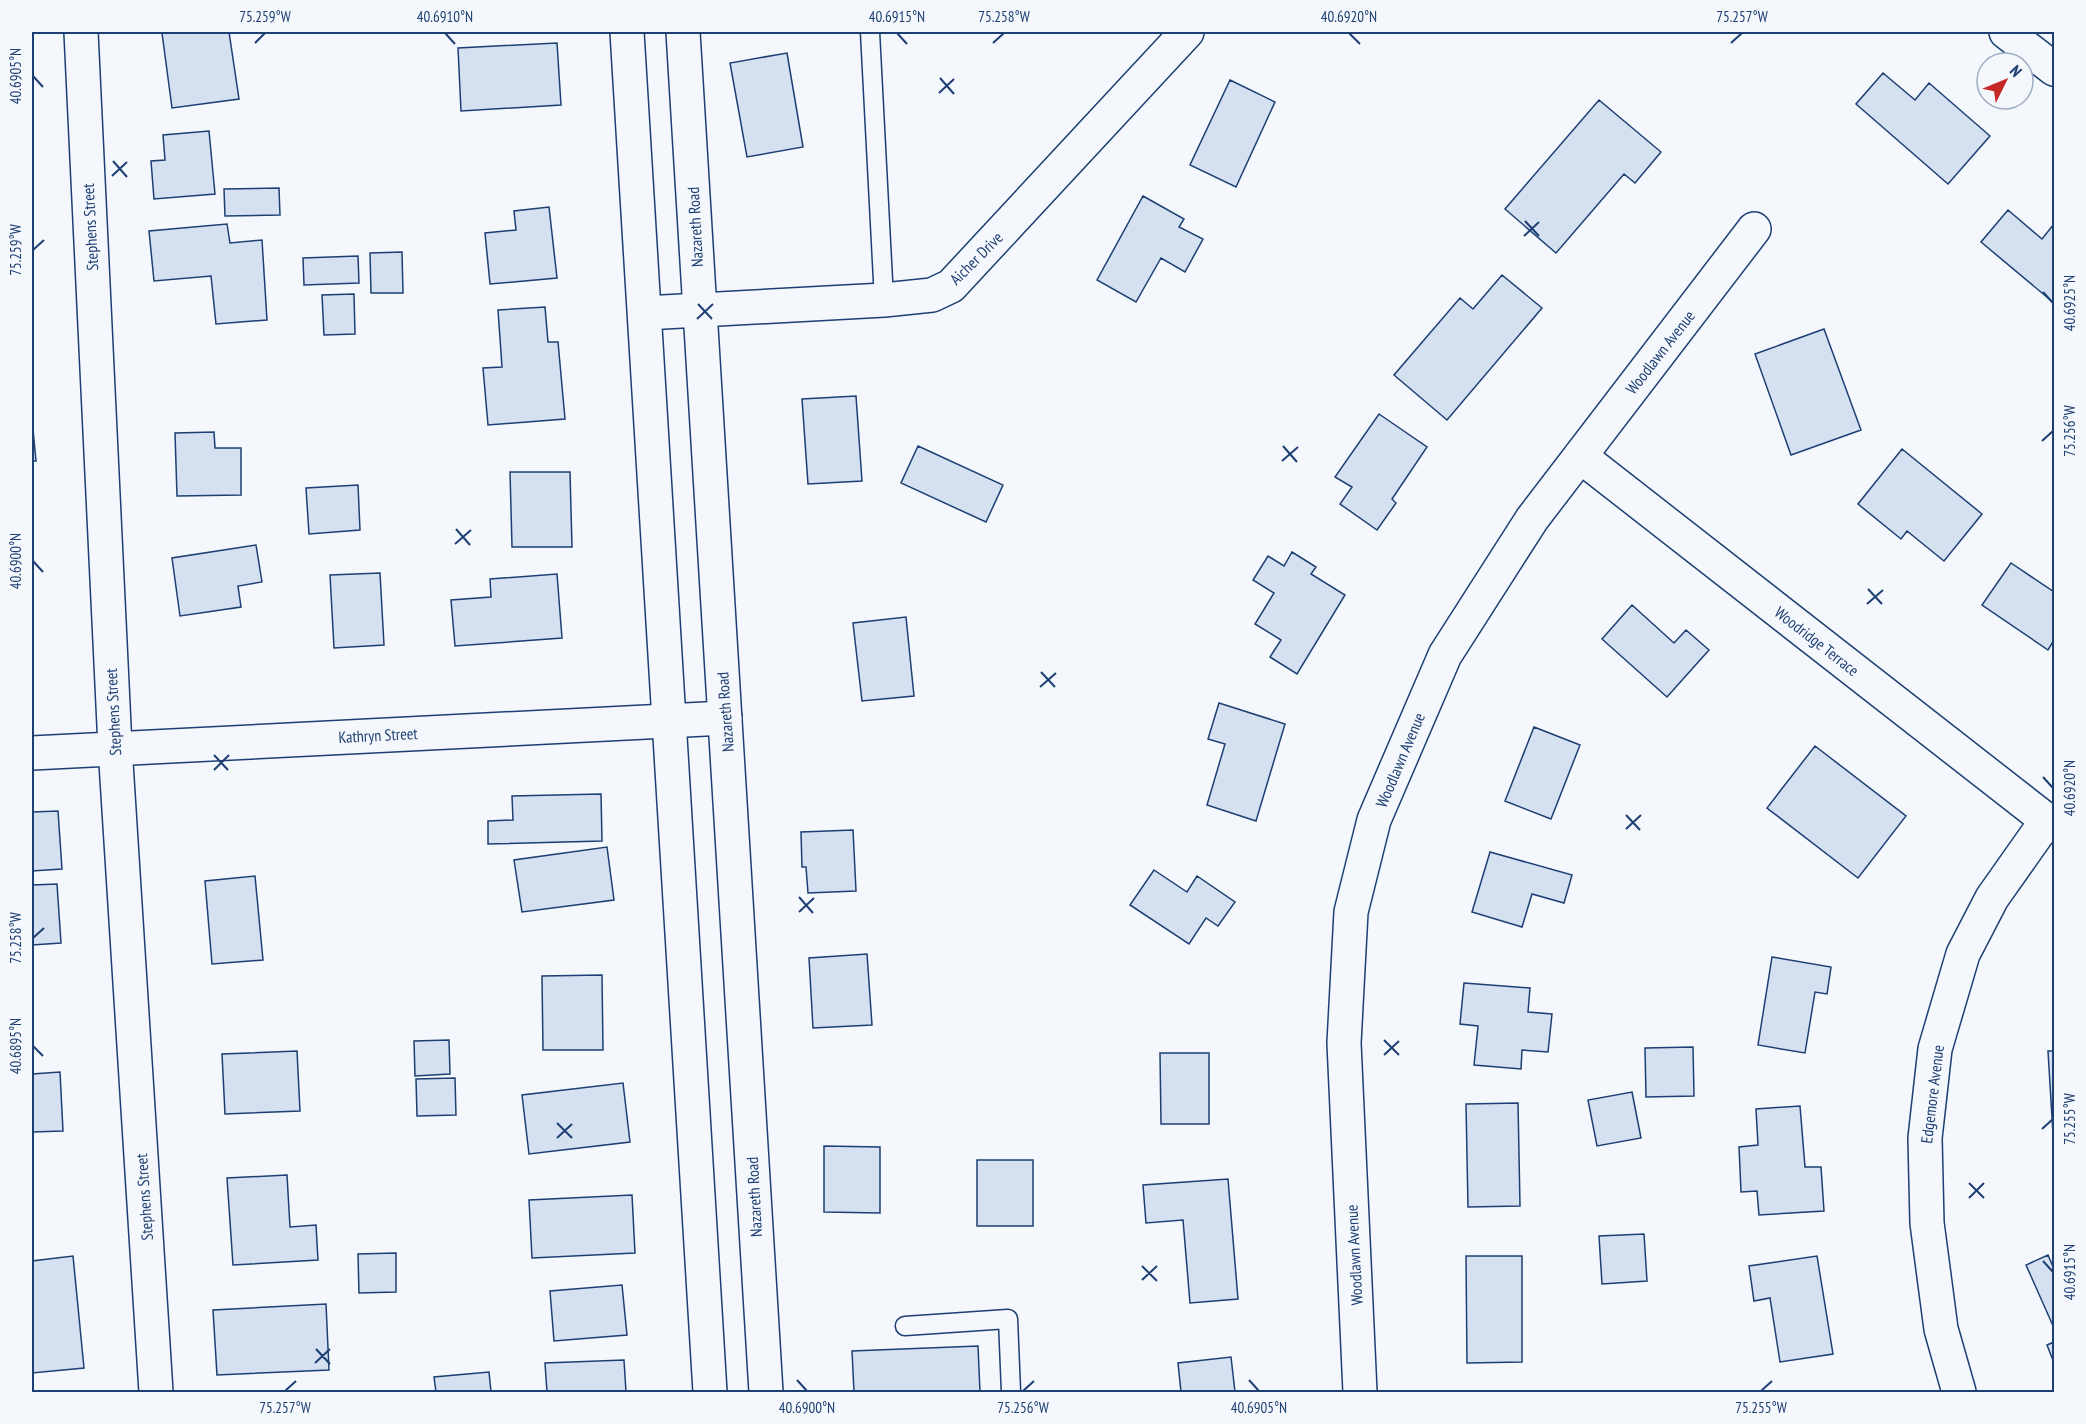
<svg xmlns="http://www.w3.org/2000/svg" width="2086" height="1424" viewBox="0 0 2086 1424" font-family="'PT Sans Narrow',sans-serif">
<style>
.building{fill:#d5e0f0;stroke:#1d3f73;stroke-width:1.5}
.lines{fill:none;stroke-linecap:round;stroke-linejoin:round}
.lane-casing{stroke:#1d3f73;stroke-width:21}
.street-casing{stroke:#1d3f73;stroke-width:36}
.highway-casing{stroke:#1d3f73;stroke-width:36}
.lane{stroke:#f4f7fb;stroke-width:18}
.street{stroke:#f4f7fb;stroke-width:33}
.highway{stroke:#f4f7fb;stroke-width:33}
.ticks{fill:none;stroke:#1d3f73;stroke-width:2}
.labels{text-anchor:middle;stroke-width:4.5;stroke-linejoin:round;paint-order:stroke}
.street-label{font-size:16px;fill:#1d3f73;stroke:#f4f7fb}
.neatline{fill:none;stroke:#1d3f73;stroke-width:2}
.ticks-label{font-size:15px;text-anchor:middle;fill:#1d3f73}
</style>
<rect width="100%" height="100%" fill="#f4f7fb"/>
<!-- building -->
<path class="building" d="M170,32h59l10,67 -67,9 -10,-75z
M557,43l4,62 -100,6 -3,-63z
M787,53l16,94 -56,10 -17,-94z
M1883,73l32,27 14,-17 61,53 -42,48 -92,-80z
M1230,80l45,22 -39,85 -46,-22z
M1599,100l62,52 -26,31 -11,-9 -68,79 -51,-44z
M209,131l6,63 -61,5 -3,-38 14,-1 -2,-25z
M279,188l1,27 -55,1 -1,-27z
M1143,196l41,23 -5,8 24,12 -18,33 -24,-14 -25,44 -39,-22z
M549,207l8,71 -67,6 -5,-51 31,-3 -2,-19z
M2008,210l34,29 12,-15v79l-73,-61z
M227,224l3,19 32,-3 5,80 -51,4 -5,-48 -57,5 -5,-50z
M402,252l1,41h-32l-1,-40z
M358,256l1,27 -55,2 -1,-27z
M1502,275l40,33 -95,112 -53,-45 66,-77 13,11z
M354,294l1,40 -31,1 -2,-40z
M545,307l3,35h10l7,77 -77,6 -5,-57 19,-1 -4,-57z
M1824,329l37,101 -70,25 -36,-101z
M856,396l6,85 -54,3 -6,-85z
M1379,414l48,33 -35,52 4,4 -19,27 -37,-26 12,-17 -17,-10z
M32,419l4,42h-4z
M214,432l1,16h26v47l-64,1 -2,-63z
M918,446l85,39 -17,37 -85,-39z
M1902,449l80,65 -38,47 -37,-30 -6,8 -43,-35z
M510,472h60l2,75h-60z
M358,485l2,45 -51,4 -3,-46z
M256,545l6,37 -24,4 3,21 -61,9 -8,-58z
M1292,552l24,15 -5,7 34,21 -48,79 -27,-17 11,-17 -26,-16 19,-31 -21,-13 15,-24 16,10z
M2011,563l43,29v48l-6,10 -66,-45z
M380,573l4,72 -50,3 -4,-73z
M557,574l5,64 -107,8 -4,-46 40,-3 -1,-18z
M1632,605l42,38 12,-13 23,20 -42,47 -65,-58z
M906,617l8,79 -52,5 -9,-78z
M1219,703l66,21 -29,97 -49,-16 18,-61 -17,-5z
M1534,727l46,18 -29,74 -46,-18z
M1815,746l91,70 -48,62 -91,-70z
M601,794l1,47 -114,3v-23l25,-1 -1,-24z
M58,811l4,58 -30,2v-59z
M853,830l3,61 -48,2 -2,-26h-4l-1,-35z
M607,847l7,53 -92,12 -8,-52z
M1490,852l82,23 -8,28 -32,-9 -10,33 -50,-15z
M1154,870l33,22 10,-16 38,26 -17,24 -12,-8 -17,26 -59,-39z
M255,876l8,84 -51,4 -7,-83z
M57,884l4,59 -29,2v-60z
M867,954l5,71 -59,3 -4,-70z
M1772,957l59,10 -4,27 -12,-2 -10,61 -47,-8z
M602,975l1,75h-60l-1,-74z
M1464,983l66,5 -2,24 24,2 -4,38 -26,-2 -1,19 -47,-4 4,-39 -18,-2z
M449,1040l1,34 -35,2 -1,-35z
M1693,1047l1,49 -48,1 -1,-49z
M297,1051l3,60 -75,3 -3,-60z
M2048,1051h6v83h-1z
M1160,1053h49v71h-48z
M60,1072l3,59 -31,1v-58z
M455,1078l1,37 -39,1 -1,-37z
M623,1083l7,59 -101,12 -7,-59z
M1632,1092l9,46 -44,8 -9,-46z
M1518,1103l2,103 -52,1 -2,-103z
M1800,1106l5,61h16l3,44 -65,4 -2,-24 -16,1 -2,-45 19,-2 -2,-36z
M824,1146l56,1v66l-56,-1z
M977,1160h56v66h-56z
M287,1175l3,52 26,-2 2,35 -85,5 -6,-87z
M1228,1179l10,120 -48,4 -7,-83 -37,3 -3,-38z
M632,1195l3,58 -103,5 -3,-58z
M1644,1234l3,47 -45,3 -3,-48z
M396,1253v39l-37,1 -1,-39z
M2048,1255l6,14v59l-28,-63z
M73,1256l11,112 -52,5v-112z
M1466,1256h56v106l-55,1z
M1817,1256l16,98 -53,8 -10,-64 -16,3 -5,-35z
M622,1285l5,50 -73,6 -4,-50z
M326,1304l3,66 -112,5 -4,-65z
M2054,1342v21l-7,-18z
M978,1346l2,46h-126l-2,-41z
M1231,1357l4,35h-54l-3,-29z
M624,1360l2,32h-79l-2,-29z
M489,1372l2,20h-55l-2,-15z"/>
<g class="lines">
<!-- lane casing -->
<g class="lane-casing">
<path id="lane" d="M870,32l14,268
M905,1326l103,-7 3,73"/>
</g>
<!-- street casing -->
<g class="street-casing">
<path id="street" d="M81,32l34,715 41,645
M2006,32l48,37
M645,313l239,-13 48,-5 19,-9 236,-254
M1580,456l474,370
M32,753l693,-35
M1360,1392l-16,-349 7,-131 23,-92 71,-165 87,-136 222,-290
M1959,1392l-18,-63 -14,-106 -2,-85 10,-89 28,-95 29,-56 55,-78"/>
</g>
<!-- highway casing -->
<g class="highway-casing">
<path id="highway" d="M627,32l83,1360
M683,32l83,1360"/>
</g>
<!-- lane -->
<use href="#lane" class="lane"/>
<!-- street -->
<use href="#street" class="street"/>
<!-- highway -->
<use href="#highway" class="highway"/>
</g>
<!-- ticks -->
<path class="ticks" d="M445,33l10,11M897,33l10,11M1349,33l11,11M255,43l10,-10M993,43l11,-10M1731,43l11,-10M33,76l10,11M940,78l14,16M939,93l15,-14M113,161l14,16M112,176l15,-14M1525,221l14,15M1524,236l15,-14M33,250l11,-10M2043,292l10,11M698,304l14,15M697,319l16,-15M2042,441l11,-10M1283,446l14,16M1282,461l16,-14M456,529l14,16M455,544l16,-14M33,561l10,11M1868,589l14,15M1867,604l16,-14M1041,672l14,15M1040,687l16,-14M214,755l14,15M214,770l15,-15M2043,777l10,11M1626,815l14,15M1626,829l15,-14M799,897l14,16M799,912l15,-14M33,938l11,-10M1384,1040l15,15M33,1046l10,10M1384,1055l15,-14M557,1123l15,15M2042,1129l11,-10M557,1138l15,-14M1969,1183l15,15M1969,1198l15,-15M2043,1261l10,11M1142,1266l15,15M1142,1280l15,-14M316,1349l14,15M315,1363l15,-14M797,1380l10,11M1249,1380l10,11M285,1391l11,-10M1023,1391l11,-10M1761,1391l11,-10"/>
<g class="labels">
<!-- street labels -->
<g class="street-label">
<text transform="translate(90 227) rotate(-93)" y="6">Stephens Street</text>
<text transform="translate(695 227) rotate(-93)" y="6">Nazareth Road</text>
<text transform="translate(976 258) rotate(-45)" y="6">Aicher Drive</text>
<text transform="translate(1660 352) rotate(-52)" y="6">Woodlawn Avenue</text>
<text transform="translate(1817 641) rotate(38)" y="6">Woodridge Terrace</text>
<text transform="translate(113 712) rotate(-93)" y="6">Stephens Street</text>
<text transform="translate(725 712) rotate(-94)" y="6">Nazareth Road</text>
<text transform="translate(378 735) rotate(-3)" y="6">Kathryn Street</text>
<text transform="translate(1400 760) rotate(-67)" y="6">Woodlawn Avenue</text>
<text transform="translate(1932 1094) rotate(-83)" y="6">Edgemore Avenue</text>
<text transform="translate(144 1197) rotate(-94)" y="6">Stephens Street</text>
<text transform="translate(754 1197) rotate(-93)" y="6">Nazareth Road</text>
<text transform="translate(1354 1255) rotate(-93)" y="6">Woodlawn Avenue</text>
</g>
</g>
<!-- border -->
<rect width="2086" height="1424" fill="none" stroke="#f4f7fb" stroke-width="66"/>
<!-- north arrow -->
<g transform="translate(2005 81) rotate(47)"><circle r="28" fill="#f4f7fb" stroke="#9eadc5" stroke-width="1.5"/>
<path d="M0-4.5L10 22L0 15L-10 22Z" fill="#c62828"/>
<text y="-9" font-size="16" font-weight="bold" text-anchor="middle" fill="#1d3f73">N</text>
</g>
<rect x="33" y="33" width="2020" height="1358" class="neatline"/>
<g class="ticks-label">
<text x="265" y="22">75.259°W</text>
<text x="445" y="22">40.6910°N</text>
<text x="897" y="22">40.6915°N</text>
<text x="1004" y="22">75.258°W</text>
<text x="1349" y="22">40.6920°N</text>
<text x="1742" y="22">75.257°W</text>
<text transform="translate(16 76) rotate(-90)" y="5">40.6905°N</text>
<text transform="translate(16 250) rotate(-90)" y="5">75.259°W</text>
<text transform="translate(2070 303) rotate(-90)" y="5">40.6925°N</text>
<text transform="translate(2070 431) rotate(-90)" y="5">75.256°W</text>
<text transform="translate(16 561) rotate(-90)" y="5">40.6900°N</text>
<text transform="translate(2070 788) rotate(-90)" y="5">40.6920°N</text>
<text transform="translate(16 938) rotate(-90)" y="5">75.258°W</text>
<text transform="translate(16 1046) rotate(-90)" y="5">40.6895°N</text>
<text transform="translate(2070 1119) rotate(-90)" y="5">75.255°W</text>
<text transform="translate(2070 1272) rotate(-90)" y="5">40.6915°N</text>
<text x="285" y="1413">75.257°W</text>
<text x="807" y="1413">40.6900°N</text>
<text x="1023" y="1413">75.256°W</text>
<text x="1259" y="1413">40.6905°N</text>
<text x="1761" y="1413">75.255°W</text>
</g>
</svg>
